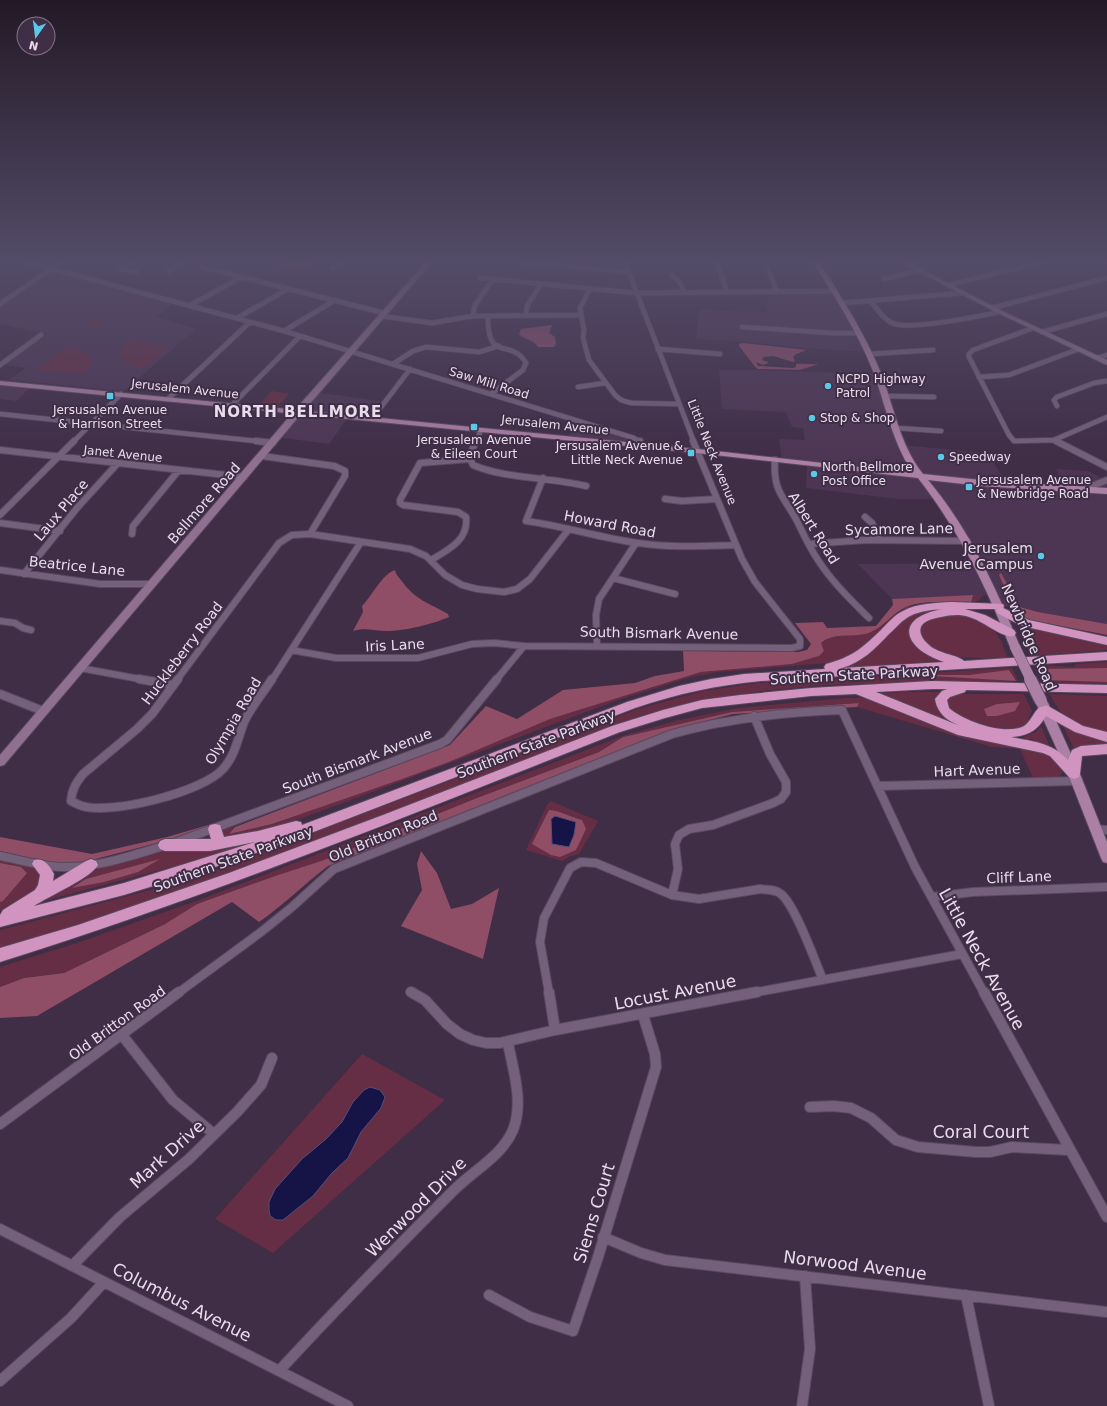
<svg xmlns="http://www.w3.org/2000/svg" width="1107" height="1406" viewBox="0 0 1107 1406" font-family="'DejaVu Sans',sans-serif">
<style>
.built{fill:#4d3654}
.green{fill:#652e44}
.forest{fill:#8f4d66}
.water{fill:#161347;stroke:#555079}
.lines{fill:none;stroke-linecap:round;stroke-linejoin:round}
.minor-far3-casing{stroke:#59495e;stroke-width:6}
.minor-far2-casing{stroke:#59495e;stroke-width:8}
.minor-far1-casing{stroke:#59495e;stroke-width:10}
.minor-casing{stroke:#59495e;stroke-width:12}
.secondary-casing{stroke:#59495e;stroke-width:2}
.primary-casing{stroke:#59495e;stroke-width:2}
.motorway-casing{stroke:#59495e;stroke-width:2}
.minor-far3{stroke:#74607b;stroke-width:4.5}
.minor-far2{stroke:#74607b;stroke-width:6}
.minor-far1{stroke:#74607b;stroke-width:8}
.minor{stroke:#74607b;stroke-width:10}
.secondary{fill:#907090;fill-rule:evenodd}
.primary{fill:#ac7fa4;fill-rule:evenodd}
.motorway{fill:#d194c0;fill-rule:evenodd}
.primary-bridge-far1-casing{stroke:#59495e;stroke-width:11;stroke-linecap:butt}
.primary-bridge-casing{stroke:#59495e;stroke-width:14;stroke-linecap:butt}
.primary-bridge-far1{stroke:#ac7fa4;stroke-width:10}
.primary-bridge{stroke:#ac7fa4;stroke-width:12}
.poi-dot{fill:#5bc8e7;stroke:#402d46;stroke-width:1.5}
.labels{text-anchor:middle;stroke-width:4;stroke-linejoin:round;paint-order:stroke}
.far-poi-label{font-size:12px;fill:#e9dded;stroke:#402d46;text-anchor:start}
.far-street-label{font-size:12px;fill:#e9dded;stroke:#402d46}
.street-label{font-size:14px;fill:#e9dded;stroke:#402d46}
.poi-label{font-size:14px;fill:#e9dded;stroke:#402d46;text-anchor:end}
.far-district-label{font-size:15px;font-weight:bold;letter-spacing:1px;fill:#e9dded;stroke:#402d46}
.near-street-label{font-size:17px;fill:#e9dded;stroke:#402d46}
</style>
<rect width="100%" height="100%" fill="#402d46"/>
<!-- built -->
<path class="built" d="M51,272l122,31 -17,14 40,12 -72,62 -115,-11 17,-12 -22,-3 42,-31 -46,-10v-17z
M833,291l34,61 -51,-3 -82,-8 -38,-2 3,-29 68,2 -1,-7 6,-13z
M719,370h35l123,4 24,71 87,8 19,32 100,6v133l-69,-12 -18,-5 -21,-1 -5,-11 -102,4 -34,-35 121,-1 -40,-64h-41l-92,-11 1,-24 -25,-3 -3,-22 26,1 -2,-12 -11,-1 -6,-15 -64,-3z
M0,384l31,3 -15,14 -16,-2z
M315,392l65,9 -13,17 -18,-2 -20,28 -53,-7z
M576,421l63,19 1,5 -71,-8z
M1056,469l32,2 19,9v10l-43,-3z"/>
<!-- green -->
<path class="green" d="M283,262h28l-13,13 -22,-5z
M91,319l16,2v2l-9,5 -15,-1v-3z
M131,339l39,9 -27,20c-10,-2 -19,-4 -23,-13l4,-10z
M65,347l16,3 10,7 1,7 -8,10 -48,-4z
M272,391l17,3 -12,13 -18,-2z
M973,595h10l-4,5 -9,4 -52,2 -56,44 -14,8 -21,5 -109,9 -27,5 -73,23 -342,128 -54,11 -2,-7 4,-3 11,-2 -6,6 43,-9 177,-62 101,-43 151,-47 91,-8 27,-8 2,-13 6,-6 26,-2 18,-3 35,-25 19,-4h46z
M926,610l2,3c-16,5 -16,10 -19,25l5,1 23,18 1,4 -88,6 -2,-2 54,-45 10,-7z
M945,615c19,0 42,2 53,21 5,7 7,16 10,23l-58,-2 -18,-8 -11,-11 -1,-12 9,-7z
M1020,624l87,20v6l-75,6 -14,-31z
M1107,662v22l-63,-2 -8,-17 38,2 2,-3z
M1012,668l6,13 -194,4 -62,6 -54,8 -63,15 -427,164 -90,31 -128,40v-19l150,-40 69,-21 422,-161 63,-17 53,-8z
M903,692h40l-7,7 1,8 7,9 -4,2 12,6 -78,-30z
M955,694h69l8,17 -4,8 3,1 -8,11 -31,-2 -41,-15 -6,-14z
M1050,694l57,2v39c-30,-6 -44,-14 -57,-41z
M845,698h17l18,4 80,33 20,5 49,7 26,10 7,14 -1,4 -4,2 -24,1 -13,-29 -28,-2 -135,-40 1,-4 -126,9 -109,25 -24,15 -122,46 -153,62 -49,16 -78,28 -32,20 -101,49 -40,5 -24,9v-20l77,-24 122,-43 426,-165 54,-15 59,-12z
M1062,724l45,17v6l-32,4z
M1041,726l10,23 -16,-6 -2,-4h-8l-2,-2 13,-5z
M551,801l47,20 -19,33 -8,2 -9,5 -36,-11 21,-45z
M231,846l1,3 -57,17 -146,39 33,-20 42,-18 35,-11 23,-6z
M0,861l30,5 7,3 5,10 -4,12 -32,18 -6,2z
M362,1054l83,46 -172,153 -58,-34z"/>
<!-- forest -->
<path class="forest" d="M552,325l-3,8 6,4 1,7 -2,3h-16c-6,-9 -14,-7 -19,-13l2,-5z
M743,343l64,7 -11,4 -3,3 2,4 -2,1 -20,-6 -10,1 -1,3 6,2v1l-5,2 -7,-3 2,4 35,2 3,-1v-3c8,-1 15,1 23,0l-19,6 -42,-1 -2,-1 -17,-22v-2z
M395,570c1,5 3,6 6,10 14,20 28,23 47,34l1,3c-16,7 -44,14 -62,14 -12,0 -22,-4 -34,0l10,-19 -1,-6c10,-10 20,-32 33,-36z
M1001,573l19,34 18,5 69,12v11l-87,-17 -5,-6 -16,-37z
M973,595l-2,8c-20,0 -46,-4 -65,4 -13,6 -22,19 -35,25 -16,7 -37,-1 -50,11l3,8 -5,5 -27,8 -91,8 -151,47 -101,43 -47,17 -130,45 -43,10 6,-7 215,-82 36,-39 31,13 46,-29 72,-7 20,-7 29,-5 -1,-20 115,1 9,-2 4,-6 -16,-21 28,-1 4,6 49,-2 17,-21 -1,-6z
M1107,668v14l-62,-2 -6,-11z
M1009,670l7,11 -101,-6h54z
M1020,702l-5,9 -18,5h-10l-3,-7 13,-5z
M859,703l-2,4 -124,7 -55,14 -350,138c-24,18 -44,39 -69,56l-27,-20 -195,114 -37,2v-31l24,-9 40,-5 101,-49 32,-20 78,-28 49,-16 153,-62 122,-46 24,-15 109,-25z
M549,810c12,1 21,7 33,10l4,9 -10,21 -16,7 -9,-2 -19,-11z
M232,818l-63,22 -85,22 -31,1 -53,-12v-14l92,17 75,-17z
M421,851l16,22 14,36 21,-5 27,-16 -16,71 -82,-33 21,-36 -5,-26z
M160,859l-22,13 -34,10 -32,6 14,-9z
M0,863l21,4 6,6 -24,28 -3,1z"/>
<!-- water -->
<path class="water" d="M555,816l21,6 -2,13 -5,12 -17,-3 -1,-25z
M370,1087l10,3 5,7 -4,11 -20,24 -13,26 -16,15 -19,23 -30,24h-7l-6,-4 -1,-6v-8l6,-13 27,-30 24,-20 16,-17 11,-20 11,-12z"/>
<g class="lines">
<!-- minor-far3 casing -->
<g class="minor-far3-casing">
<path id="minor-far3" d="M26,262l258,69 350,107 6,4
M131,262l-10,7 16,3
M522,262l107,10
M625,262l69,180
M717,262l10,30
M765,262l12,30
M908,264l8,-2
M202,267l182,46
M333,268l6,-6
M169,272l11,-10
M672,275l8,8 4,9
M480,278l157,15 197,-2
M884,279l37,-9
M948,285l94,-23
M590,289l-10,19 4,22 -1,8 6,22 26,35 6,5 10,3 48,1
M870,301c7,7 13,18 22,22 16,8 88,-7 108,-11
M842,303l121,-10
M0,304l61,-42
M190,305l52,-28
M992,308l115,-30
M526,315l1,-9 14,-22
M381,316l51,7 41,-7 108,-1
M473,316l2,-11 18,-26
M488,316c-1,48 23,21 38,47l-3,7 -32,24
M237,318l51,-29
M742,327l90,6h27
M1033,328l-60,22 -4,4v3l40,78 5,6 40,-1 53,-23
M284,331l51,-31
M1042,332l65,-18
M658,349l62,5
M870,354l63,-4
M1097,358l10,-3
M393,364l20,-13 13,-4 53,5 20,-6
M0,365l41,-30
M979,377l30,-2 70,-26
M578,387l27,-4
M886,396l48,1
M168,399l82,-77
M232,405l68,-69
M1057,406l-3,-6 3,-3 37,-14 13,-2
M0,414l265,28
M372,419l38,-50
M896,428l45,3
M1054,440l4,2
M73,442l48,-48
M476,442l5,-12"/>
</g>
<!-- minor-far2 casing -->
<g class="minor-far2-casing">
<path id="minor-far2" d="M256,441l17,2
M476,441l-7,16 4,8c32,14 77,12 113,21
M640,441l1,4
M1056,441l51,26
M0,450l244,27
M262,456l72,10 11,5v5l-35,58
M775,460c-2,30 7,35 21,59 7,14 13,28 22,41 14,22 33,40 51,58
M543,478l-17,43c38,5 74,17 112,22 32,5 65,3 98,2
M1085,489l22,-9
M665,499l17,2 35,-2
M0,515l74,-74
M865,517l7,6 7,17
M0,523l60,8
M132,534l1,-8 46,-56
M809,544l57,-4 101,1
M431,560c17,-10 38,-20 35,-43l-8,-5 -55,-7 -3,-2v-3l20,-37 50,-4
M0,570l100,14h52
M24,574l53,-66 41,-45
M613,578l62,16
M0,621l15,2 8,5 8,2
M597,646l-1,-31 3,-16 37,-56
M291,650l45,8h82l54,-14 22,-1 30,3
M80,668l65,12
M177,680l102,-137 13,-8 18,-1 100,15 16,7 19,19 17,10 15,4 27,3 13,-3 13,-10 39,-50
M272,680l89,-138
M496,680l28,-34 268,2 8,-2v-7l-45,-57 -13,-23 -49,-118"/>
</g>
<!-- minor-far1 casing -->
<g class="minor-far1-casing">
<path id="minor-far1" d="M139,679l34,6
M178,679l-26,35 -15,15 -54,45c-7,9 -11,15 -12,27 4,2 7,4 11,5 29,9 121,-14 141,-37 12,-13 15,-31 21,-47 7,-15 19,-29 28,-43
M0,694l43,17
M878,786l199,-5
M1096,829l11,1
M177,842l263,-98 7,-4 50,-61
M0,856c20,4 40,10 61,11 37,1 72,-12 106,-22
M672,895l6,-26 -3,-25 4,-9 10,-6 24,-4 60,-22 8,-4 5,-7v-10l-16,-28 -16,-38
M932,897l41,-5 134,-5
M411,992l3,1
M178,993l83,-61 31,-25 42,-38 338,-135c56,-16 112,-22 170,-24l73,157 69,126
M549,993l-9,-51 4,-24 26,-50 11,-6 15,1 76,32 27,4 61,-10c8,1 15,0 21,5 14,11 34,67 42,86
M752,993l210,-39"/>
</g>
<!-- minor casing -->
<g class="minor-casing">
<path id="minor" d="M411,992l14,8 22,24 13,10 13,6 13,3h14l55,-13 202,-38
M549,992l6,38
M984,992l123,225
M122,1035l51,65 41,34
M810,1107l24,-1 17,2 20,10 25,22 22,7 58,5h14l22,-5 57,3
M0,1124l179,-132
M0,1229l348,177
M603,1237l38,16 24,7 442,52
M72,1266l48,-49 69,-58 48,-47 24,-27 11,-27
M489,1295l41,22 43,14 25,-74 58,-190 -1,-13 -12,-39
M966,1295l23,111
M279,1371c57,-62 116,-122 175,-181 19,-19 48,-34 59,-60 11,-28 0,-60 -5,-87
M0,1381l71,-63 33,-36
M802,1406l8,-57 -5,-73"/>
</g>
<!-- secondary casing -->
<g class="secondary-casing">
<path id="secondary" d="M426,262h6l-131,152 -297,351 -4,1v-11l295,-345z
M902,262h5l95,49 105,49v5l-109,-52 -96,-50z"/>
</g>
<!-- primary casing -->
<g class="primary-casing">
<path id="primary" d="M813,262h6c22,35 45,70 61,109 14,34 19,73 43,103l58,6 126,8v6l-126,-8 -53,-6c41,49 68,107 92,167l-1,2h-8l-1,-2c-25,-63 -50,-115 -92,-169l-221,-25 -697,-68v-4l697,68 216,24c-21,-31 -27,-67 -40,-102 -15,-38 -38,-74 -60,-109z
M1042,699l4,1 2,3 32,71 27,68v21l-4,-1 -2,-4 -33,-84 -32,-71 2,-3z"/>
</g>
<!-- motorway casing -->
<g class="motorway-casing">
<path id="motorway" d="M952,602l51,2 1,2 -1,2 26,12 78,17v8l-85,-19 -25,-13 -1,-2 1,-2h-32l20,6 29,15 2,3 -2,3c-11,3 -32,-16 -45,-19 -9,-3 -19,-2 -28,0 -6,1 -15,3 -19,8 -4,6 0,13 4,17 11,13 29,11 38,19l143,-9v8l-346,21c-43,4 -85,13 -126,27l-350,135 -64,22 -97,30 -124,32v-12l3,-5 32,-20 3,-5 2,-10 -8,-11 2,-4c10,-3 16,6 20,14l-1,7 33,-20 5,-2 5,2 2,4c-7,13 -49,31 -64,41l90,-23 131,-41 -45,9h-45l-5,-2 -2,-4 2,-4 5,-2h46l-3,-10 2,-4 5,-1 5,1 4,12 34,-6 38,-10 5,1 1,3 325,-123 52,-16 32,-7 33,-5 81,-5 -1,-2 2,-3c26,-7 35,-15 54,-33 7,-7 14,-16 23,-20 15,-8 32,-8 49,-9zM943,609c-51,9 -39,40 1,53l-102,6c20,-6 33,-19 47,-34 7,-6 13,-14 21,-18 10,-5 22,-6 33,-7z
M932,681l175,4v8l-141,-3 -1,2 -15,5 -3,3 2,8c15,13 53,27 73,19 11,-4 13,-25 26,-21l35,20 24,6v10l-32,-10 -29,-16c-9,15 -18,20 -35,21 23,5 40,5 57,23l4,-10 9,-4 26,-2v10l-25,2 -2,18 -1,3 -5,2 -5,-2 -19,-21 -7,-3 -85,-18 -102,-41 -45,2 -109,12 -37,10 -45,14c-205,81 -409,164 -620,230v-14l78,-23 151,-52 154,-58 229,-89 51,-16 39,-10 38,-5 71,-7zM932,689h15l-5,2 -7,8c3,17 15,23 30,29l-89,-36z"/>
</g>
<!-- minor-far3 -->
<use href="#minor-far3" class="minor-far3"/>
<!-- minor-far2 -->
<use href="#minor-far2" class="minor-far2"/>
<!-- minor-far1 -->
<use href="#minor-far1" class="minor-far1"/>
<!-- minor -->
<use href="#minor" class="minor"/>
<!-- secondary -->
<use href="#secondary" class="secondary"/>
<!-- primary -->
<use href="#primary" class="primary"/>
<!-- motorway -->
<use href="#motorway" class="motorway"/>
<!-- primary-bridge-far1 casing -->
<g class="primary-bridge-far1-casing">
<path id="primary-bridge-far1" d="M1015,647l16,33"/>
</g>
<!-- primary-bridge casing -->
<g class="primary-bridge-casing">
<path id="primary-bridge" d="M1030,679l11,22"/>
</g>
<!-- primary-bridge-far1 -->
<use href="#primary-bridge-far1" class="primary-bridge-far1"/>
<!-- primary-bridge -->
<use href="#primary-bridge" class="primary-bridge"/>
</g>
<!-- sky -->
<linearGradient id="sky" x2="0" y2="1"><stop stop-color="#231926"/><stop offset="0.57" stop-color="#534c68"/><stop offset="1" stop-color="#534c68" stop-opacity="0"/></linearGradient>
<rect width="1107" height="458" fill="url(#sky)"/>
<!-- markers -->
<g class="poi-dot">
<circle cx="828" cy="386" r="4"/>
<rect x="106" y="392" width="8" height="8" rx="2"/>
<circle cx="812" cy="418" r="4"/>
<rect x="470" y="423" width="8" height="8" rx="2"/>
<rect x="687" y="449" width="8" height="8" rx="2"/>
<circle cx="941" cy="457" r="4"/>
<circle cx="814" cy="474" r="4"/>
<rect x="965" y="483" width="8" height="8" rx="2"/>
<circle cx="1041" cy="556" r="4"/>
</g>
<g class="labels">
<!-- far-poi labels -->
<g class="far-poi-label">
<text x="836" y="383">NCPD Highway<tspan x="836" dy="14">Patrol</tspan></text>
<text x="110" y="414" text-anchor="middle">Jersusalem Avenue<tspan x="110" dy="14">&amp; Harrison Street</tspan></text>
<text x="820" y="422">Stop &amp; Shop</text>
<text x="474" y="444" text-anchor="middle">Jersusalem Avenue<tspan x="474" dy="14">&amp; Eileen Court</tspan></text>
<text x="683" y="450" text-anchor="end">Jersusalem Avenue &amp;<tspan x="683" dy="14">Little Neck Avenue</tspan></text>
<text x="949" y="461">Speedway</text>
<text x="822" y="471">North Bellmore<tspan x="822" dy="14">Post Office</tspan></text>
<text x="977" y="484">Jersusalem Avenue<tspan x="977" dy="14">&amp; Newbridge Road</tspan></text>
</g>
<!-- far-street labels -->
<g class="far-street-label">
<text transform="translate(489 383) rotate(17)" y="4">Saw Mill Road</text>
<text transform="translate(185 389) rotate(6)" y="4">Jerusalem Avenue</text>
<text transform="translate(555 425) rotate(6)" y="4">Jerusalem Avenue</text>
<text transform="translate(712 452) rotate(68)" y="4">Little Neck Avenue</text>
<text transform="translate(123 454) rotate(6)" y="4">Janet Avenue</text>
</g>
<!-- street labels -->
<g class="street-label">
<text transform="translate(204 503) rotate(-49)" y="5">Bellmore Road</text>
<text transform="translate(61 510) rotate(-50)" y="5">Laux Place</text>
<text transform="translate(610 524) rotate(11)" y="5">Howard Road</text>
<text transform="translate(814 528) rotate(58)" y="5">Albert Road</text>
<text transform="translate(899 529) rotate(-1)" y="5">Sycamore Lane</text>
<text transform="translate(77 566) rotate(6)" y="5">Beatrice Lane</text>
<text transform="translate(659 633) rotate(1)" y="5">South Bismark Avenue</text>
<text transform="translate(1029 637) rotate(66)" y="5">Newbridge Road</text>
<text transform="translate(395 645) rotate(-3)" y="5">Iris Lane</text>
<text transform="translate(182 653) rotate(-53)" y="5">Huckleberry Road</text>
<text transform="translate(854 675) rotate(-3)" y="5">Southern State Parkway</text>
<text transform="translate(233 721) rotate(-60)" y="5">Olympia Road</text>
<text transform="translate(536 744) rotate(-21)" y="5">Southern State Parkway</text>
<text transform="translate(357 761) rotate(-21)" y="5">South Bismark Avenue</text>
<text transform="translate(977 770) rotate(-2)" y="5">Hart Avenue</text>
<text transform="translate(383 836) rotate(-22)" y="5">Old Britton Road</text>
<text transform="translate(233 859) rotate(-20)" y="5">Southern State Parkway</text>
<text transform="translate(1019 877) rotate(-2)" y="5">Cliff Lane</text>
<text transform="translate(117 1023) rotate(-36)" y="5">Old Britton Road</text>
</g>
<!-- poi labels -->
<g class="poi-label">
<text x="1033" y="553">Jerusalem<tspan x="1033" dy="16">Avenue Campus</tspan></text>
</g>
<!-- far-district labels -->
<g class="far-district-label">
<text x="298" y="417">NORTH BELLMORE</text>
</g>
<!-- near-street labels -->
<g class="near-street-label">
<text transform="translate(982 959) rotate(61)" y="6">Little Neck Avenue</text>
<text transform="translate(675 992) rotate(-11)" y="6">Locust Avenue</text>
<text x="981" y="1138">Coral Court</text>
<text transform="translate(167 1154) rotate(-42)" y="6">Mark Drive</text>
<text transform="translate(416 1207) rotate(-45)" y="6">Wenwood Drive</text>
<text transform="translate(594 1213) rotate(-73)" y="6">Siems Court</text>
<text transform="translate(855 1265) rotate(7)" y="6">Norwood Avenue</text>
<text transform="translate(182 1302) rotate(27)" y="6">Columbus Avenue</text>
</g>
</g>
<!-- north arrow -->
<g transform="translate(36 36) rotate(194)"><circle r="19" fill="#402d46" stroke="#847389"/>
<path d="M0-3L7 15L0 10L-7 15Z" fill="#5bc8e7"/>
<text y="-6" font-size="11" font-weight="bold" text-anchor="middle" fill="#e9dded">N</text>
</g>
</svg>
